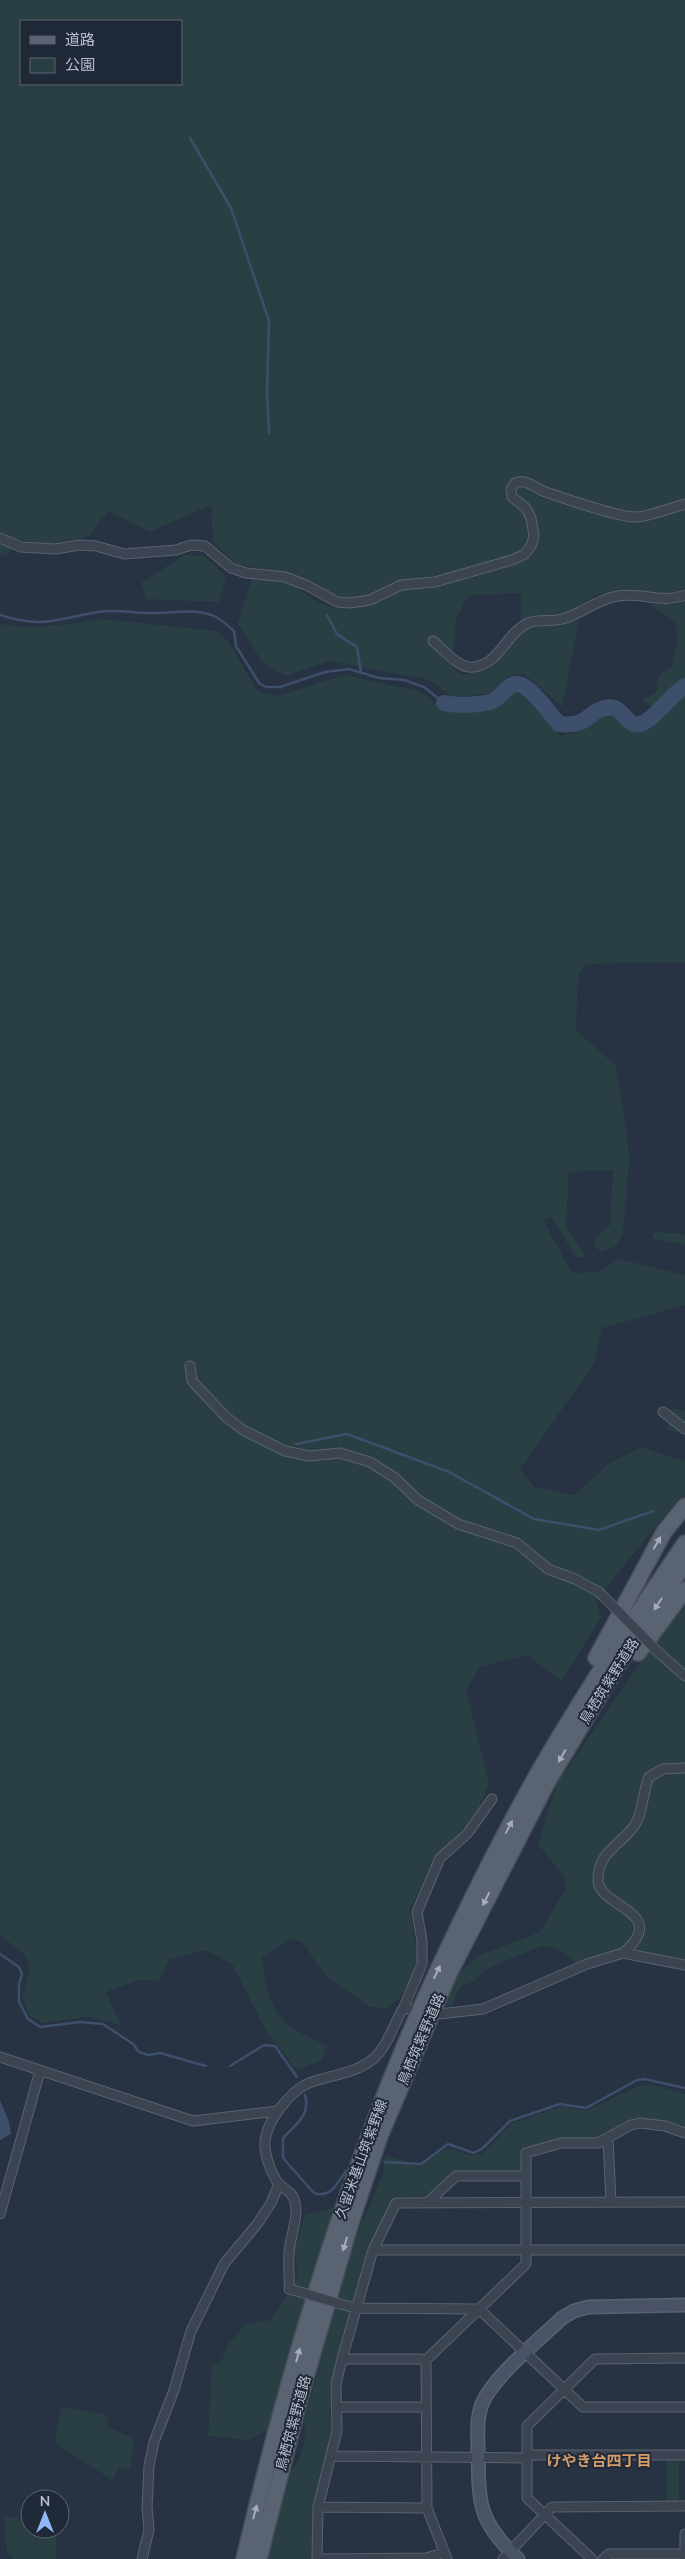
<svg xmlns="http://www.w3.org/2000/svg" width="685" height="2559" viewBox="0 0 685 2559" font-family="'Nunito Sans','Noto Sans JP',sans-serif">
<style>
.green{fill:#293f43;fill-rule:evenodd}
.water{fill:#3e4f6b}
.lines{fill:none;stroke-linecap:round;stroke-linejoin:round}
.stream{stroke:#3e4f6b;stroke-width:2.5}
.river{stroke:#3e4f6b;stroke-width:16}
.street-casing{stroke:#5a626f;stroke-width:11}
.secondary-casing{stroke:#5a626f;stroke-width:15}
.primary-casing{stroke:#454d5b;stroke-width:18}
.street{stroke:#3c4452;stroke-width:9}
.secondary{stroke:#4a5365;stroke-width:12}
.primary{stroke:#5a6372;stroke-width:15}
.street-bridge-casing{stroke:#5a626f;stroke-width:11;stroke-linecap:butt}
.street-bridge{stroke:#3c4452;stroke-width:9}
.oneway{fill:#a6adba}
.labels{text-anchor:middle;stroke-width:4;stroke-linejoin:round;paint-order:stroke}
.street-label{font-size:14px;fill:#b9bfcc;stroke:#202937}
.neighbourhood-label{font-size:15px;font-weight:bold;fill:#d59c6b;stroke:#202937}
</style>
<rect width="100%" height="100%" fill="#273242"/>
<!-- green -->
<path class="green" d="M0,0h685v588l-19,7 -42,-5 -29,5 -27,19 -48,7 2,-28 -53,2 -13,23 -2,30 -10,11 17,16 27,-5 38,-42 53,-8 -17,87 -39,-34 -15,4 -17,16 -39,5 -22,-18 -101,-19 -43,15 -23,-13 -25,-39 14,-47 41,8 25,17 23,8 -35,-32 -69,-14 -24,-21 -2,-38 -61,27 -42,-21 -19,25 -35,8 -34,-4 -14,16h-6zM21,21h160v63h-160z
M184,555l20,1 22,20 -7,26 -73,-3 -5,-16z
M685,601v82l-11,5 -21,21 -11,-10 14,-6 3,-18 13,-8 6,-29 -3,-17 -27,-17h26z
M103,619l113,12 13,11 29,50 20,4 66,-21 74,16 30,20 51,-5 12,-14h14l36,44 24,-7 17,-16h14l17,19 17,-5 23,-27 12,-7v269l-99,2 -8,13 -2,53 40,36 11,69 2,25 -6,74 -7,12 -15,6 -7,-6v-8l16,-13 3,-55 -44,2 -3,53 21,33 -11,-1 -25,-40 -8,3 29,53 26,-1 21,-13 66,16v30l-83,23 -8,36 -74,105 14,18 41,8 33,-31 34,-17 43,14v34l-6,3 -83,102 5,18 -40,63 -34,-26 -47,12 -14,23 23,93 -10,25 -21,27 -23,24 -25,50 8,49 -9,25 -10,16 -13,9 -16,-1 -44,-31 -24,-34 -10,-3 -31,19c4,6 3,18 5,26 10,40 26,46 61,61l-5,15 -25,10 -31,-39 -34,-67 -27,-14 -36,9 -9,22 -21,-1 -33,12 15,33 -32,-8 -47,6 -14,-8 -6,-19 8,-27 -5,-14 -25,-20v-1311c35,6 68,0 103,-5z
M655,1232l30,2v11l-31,-6 -2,-4z
M665,1408l20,2v25l-17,-5z
M685,1607v353l-63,-11 -15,3 -30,12c-7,-9 -23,-18 -35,-18l-54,22 -15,14 -10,3 -6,7 -4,14h-12l14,-30 23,-20 62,-24 26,-43 -2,-12 -26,-33 19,-61 100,-144z
M650,2084l35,10v36l-50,-9 -37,20 -75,10v24l-68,-1 -29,25 -31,-1 -24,51 -41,136 1,47 -16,77 -1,50h-46l23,-88c11,-13 18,-36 13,-51l50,-178 29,-68 2,-19 35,11 24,-17h8l20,7 10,-2 30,-31 50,-17 24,5 52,-25z
M333,2208l-65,222 -20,10 -40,-4 4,-71 9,-3 8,-19 17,-19 25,-4 27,-43 -4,-28 11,-34z
M61,2407l46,8 2,13 25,10 -4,32 -11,-2 -7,12 -57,-37z
M666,2461h13v41h-13z
M4,2515l26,7v7l26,1v29h-43l-6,-7z"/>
<!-- water -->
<path class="water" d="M0,2100l9,22 2,12 -11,6z"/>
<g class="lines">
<!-- stream -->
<path class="stream" d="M190,138l41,70 38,113 -2,70 2,42
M0,615c43,14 56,4 98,-3 18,-3 35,1 53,1 21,1 45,-6 65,4 6,3 12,9 18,14l2,15 23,37 7,4h14l45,-15 24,-3 30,9 25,2 20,7 20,16
M327,615l10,19 20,13 4,26
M296,1444l51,-10 102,38 85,47 65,11 54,-19
M0,1954l19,13 3,7 -3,10v18l9,17 12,8 40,-5 23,2 30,20 6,8 9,3 12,-2 46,13
M230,2066l34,-21 11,1 22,31
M305,2095c6,20 -9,29 -22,43v20l31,35c17,6 23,-10 32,-22
M384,2162l37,2 27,-20 26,9 9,-5 27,-27 50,-17 26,4 51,-28 7,-1 41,9"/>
<!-- river -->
<path class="river" d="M444,703c14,3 32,2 46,-1 14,-4 19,-26 35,-15 13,8 24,26 34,37 31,3 27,-12 46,-16 16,-4 18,12 29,16 14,5 37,-30 51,-38"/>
<!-- street casing -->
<g class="street-casing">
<path id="street" d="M0,538l21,9 35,2 23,-4 17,1 28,8 52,-4 15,-5 14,1 26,22 15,5 39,4 21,8 31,17 13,1 20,-3 31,-15 34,-3 77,-22 13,-6 6,-8 3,-10 -3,-18 -5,-10 -14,-11 -1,-8 4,-6c12,-4 17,3 28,8 17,6 78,27 93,26 16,-1 34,-9 49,-13
M433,641c11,9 26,28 40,26 26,-2 33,-34 55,-44 10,-4 23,-1 34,-4 20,-5 35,-20 56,-23 23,-4 44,8 67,-1
M190,1366l2,15 34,36 17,13 42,21 24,5 31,-3 30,9 25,16 23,22 40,24 59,19 31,26 27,10 24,13 7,7
M663,1412l22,17
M658,1652l27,24
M623,1953c48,-41 -23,-45 -25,-72 -1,-29 23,-36 37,-56 9,-15 7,-32 14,-48l14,-8 22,-1
M404,2007l18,-43v-23l-5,-29 23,-54 27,-24 25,-35
M439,2014l44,-5 104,-45 36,-11 62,12
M0,2057l193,64 84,-10
M608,2139l3,63
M427,2203l29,-27h70
M0,2214l40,-143
M373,2250h312
M300,2292l-11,-3c1,-11 -1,-23 0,-34 0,-17 10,-36 6,-53 -2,-9 -9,-12 -15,-17 -8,-8 -16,-31 -15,-43 1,-20 25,-51 44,-59 21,-8 46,-9 64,-24 16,-14 20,-35 31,-52l9,4
M337,2303l18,5 124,1 104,98h102
M342,2359h77l7,1
M337,2407h88
M527,2455h158
M332,2456l195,2
M318,2507l109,1
M142,2559l7,-29 -2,-23 2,-41 5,-24 20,-52 17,-59 33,-67 34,-41 13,-20 8,-19
M317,2559l1,-52 19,-76 -1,-47 6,-25 31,-109 23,-47 289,-1
M317,2559l109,-1 17,-5
M447,2559l-20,-51 -1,-148 100,-96v-111l35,-10h37l33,-18 9,-2 25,3 20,7
M503,2559l49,-52 133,-1
M592,2559l-65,-61v-72l68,-67 90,-1
M603,2559l6,-5h76
M685,2559v-25"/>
</g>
<!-- secondary casing -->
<g class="secondary-casing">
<path id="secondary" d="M518,2559c-41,-39 -39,-56 -40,-109 0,-15 -2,-31 4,-46 12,-28 57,-64 80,-86l12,-7 14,-4 97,-2"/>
</g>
<!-- primary casing -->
<g class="primary-casing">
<path id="primary" d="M638,1653l47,-63
M596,1658l68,-126 21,-26
M244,2559c47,-200 106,-398 192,-585 39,-84 81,-169 130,-248 38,-63 78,-123 119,-183
M259,2559l41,-161 52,-179 28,-83 69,-162 98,-191 68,-113 70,-107"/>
</g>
<!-- street -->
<use href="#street" class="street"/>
<!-- secondary -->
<use href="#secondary" class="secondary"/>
<!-- primary -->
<use href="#primary" class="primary"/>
<!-- street-bridge casing -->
<g class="street-bridge-casing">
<path id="street-bridge" d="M606,1599l52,53
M300,2292l37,11"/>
</g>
<!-- street-bridge -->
<use href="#street-bridge" class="street-bridge"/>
</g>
<!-- one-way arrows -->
<defs><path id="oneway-solid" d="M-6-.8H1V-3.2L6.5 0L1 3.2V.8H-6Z" transform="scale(1.25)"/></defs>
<g class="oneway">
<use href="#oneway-solid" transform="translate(657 1543) rotate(-60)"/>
<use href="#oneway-solid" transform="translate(658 1604) rotate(123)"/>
<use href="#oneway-solid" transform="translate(562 1756) rotate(120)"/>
<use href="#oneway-solid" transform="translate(509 1827) rotate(-62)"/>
<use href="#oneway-solid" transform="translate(486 1899) rotate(117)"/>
<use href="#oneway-solid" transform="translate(437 1972) rotate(-65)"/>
<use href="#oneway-solid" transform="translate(345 2244) rotate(107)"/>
<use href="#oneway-solid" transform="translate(298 2355) rotate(-75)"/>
<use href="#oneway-solid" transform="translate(255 2512) rotate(-75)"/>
</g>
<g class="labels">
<!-- street labels -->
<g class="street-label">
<text transform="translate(609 1681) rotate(-58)" y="5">鳥栖筑紫野道路</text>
<text transform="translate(421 2039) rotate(-67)" y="5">鳥栖筑紫野道路</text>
<text transform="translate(361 2159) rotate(-70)" y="5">久留米基山筑紫野線</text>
<text transform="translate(293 2423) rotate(-75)" y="5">鳥栖筑紫野道路</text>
</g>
<!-- neighbourhood labels -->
<g class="neighbourhood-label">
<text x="599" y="2466">けやき台四丁目</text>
</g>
</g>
<!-- legend -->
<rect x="20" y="20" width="162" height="65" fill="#202937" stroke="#5d6573"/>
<rect x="30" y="36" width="25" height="8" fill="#5a6372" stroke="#5d6573"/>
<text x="65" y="45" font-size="15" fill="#b9bfcc">道路</text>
<rect x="30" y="58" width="25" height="15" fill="#293f43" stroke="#5d6573"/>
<text x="65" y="70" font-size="15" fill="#b9bfcc">公園</text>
<!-- north arrow -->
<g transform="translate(45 2514)"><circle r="24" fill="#202937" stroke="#5d6573"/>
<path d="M0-4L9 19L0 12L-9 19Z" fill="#93b6f7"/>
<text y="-8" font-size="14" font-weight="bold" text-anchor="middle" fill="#b9bfcc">N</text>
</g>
</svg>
